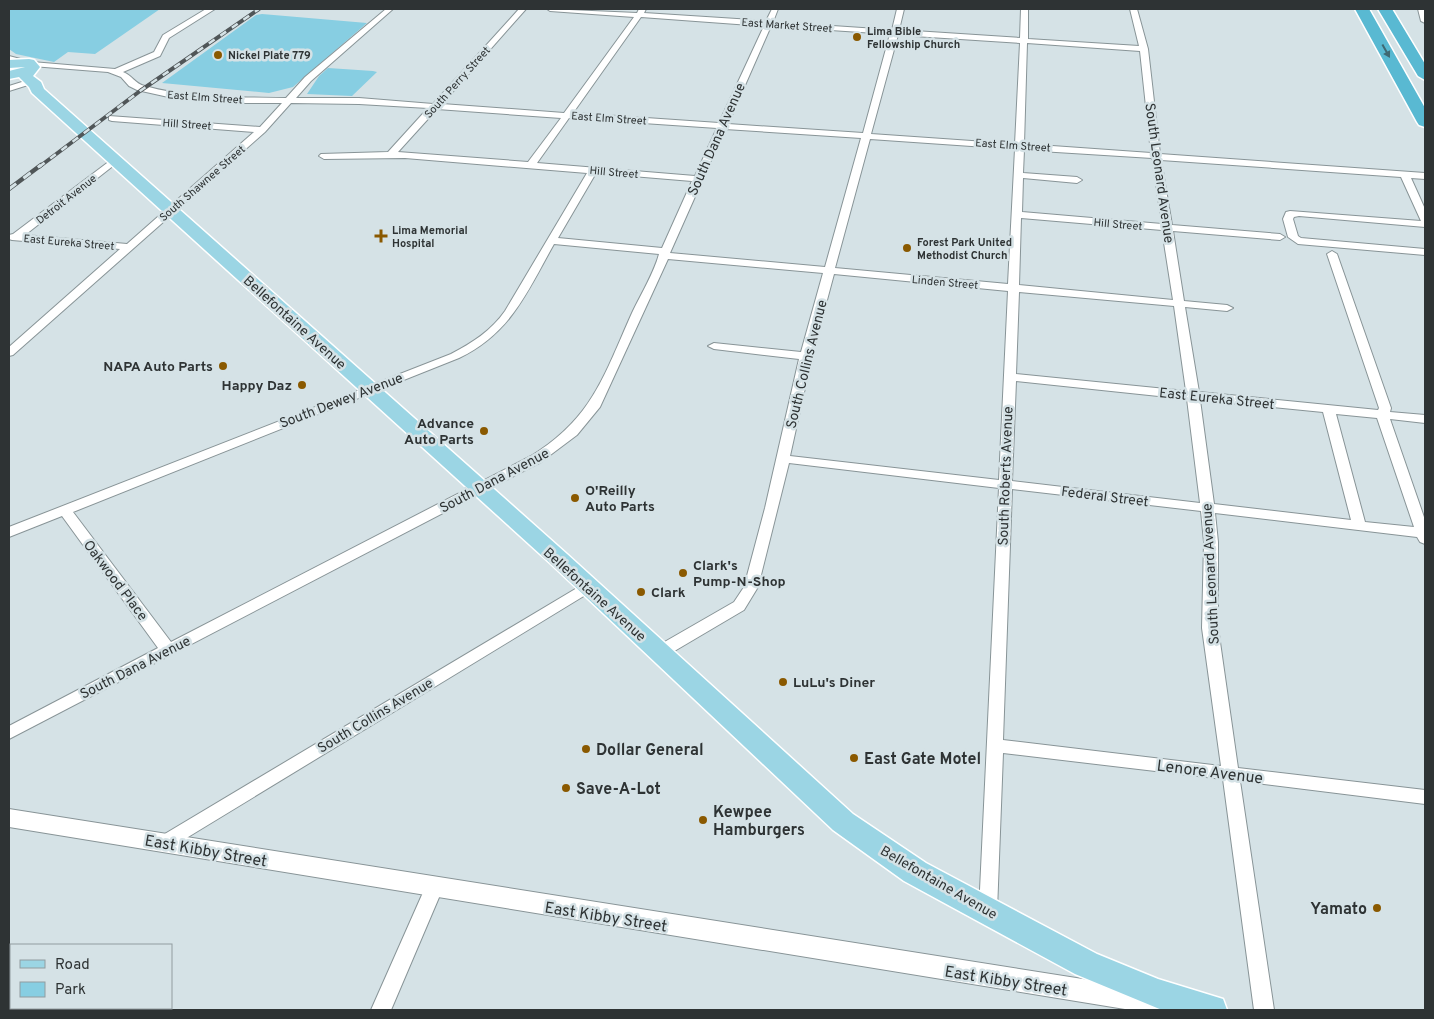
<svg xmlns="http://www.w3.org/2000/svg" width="1434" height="1019" viewBox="0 0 1434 1019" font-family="Overpass,sans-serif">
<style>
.green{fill:#87cee2}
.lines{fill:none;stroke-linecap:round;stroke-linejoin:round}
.minor-casing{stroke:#889497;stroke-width:2}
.tertiary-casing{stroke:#889497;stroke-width:2}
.primary-casing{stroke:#fff;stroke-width:3}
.motorway-casing{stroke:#fff;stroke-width:3}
.minor{fill:#fff;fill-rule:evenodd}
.tertiary{fill:#fff;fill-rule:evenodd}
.primary{fill:#9bd5e4;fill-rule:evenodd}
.motorway{fill:#59b9d2;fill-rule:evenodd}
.rail-far1-casing{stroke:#505658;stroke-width:4}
.rail-casing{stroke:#505658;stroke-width:4.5}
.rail-far1{stroke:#d5e2e6;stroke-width:2.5;stroke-dasharray:7;stroke-linecap:butt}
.rail{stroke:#d5e2e6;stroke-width:3;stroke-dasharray:9;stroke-linecap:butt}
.oneway{fill:#3f6973}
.poi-dot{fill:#8a5900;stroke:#d5e2e6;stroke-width:2}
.labels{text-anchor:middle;stroke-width:5;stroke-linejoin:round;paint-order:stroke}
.far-street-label{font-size:11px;fill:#2e3334;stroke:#d5e2e6}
.far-poi-label{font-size:11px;font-weight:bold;fill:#2e3334;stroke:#d5e2e6;text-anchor:start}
.street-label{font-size:14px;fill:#2e3334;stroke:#d5e2e6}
.poi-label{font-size:14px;font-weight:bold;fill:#2e3334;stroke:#d5e2e6;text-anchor:start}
.near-poi-label{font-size:16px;font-weight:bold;fill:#2e3334;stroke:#d5e2e6;text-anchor:start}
.near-street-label{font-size:16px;fill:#2e3334;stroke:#d5e2e6}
</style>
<rect width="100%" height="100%" fill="#d5e2e6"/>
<!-- green -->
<path class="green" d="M9,9h151l-65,45 -27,-2 -14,10 -38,-8 -7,-5z
M262,14l105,9 -74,64 -24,6 -107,-10 94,-68z
M328,68l45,3 4,1 -25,24 -45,-2 12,-18z"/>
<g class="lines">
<!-- minor casing -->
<g class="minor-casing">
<path id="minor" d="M206,9h9l-46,29 -9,18 -37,16c9,3 12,12 22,14 45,13 95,11 141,12l19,-21 81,-68h7l-82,72 -15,17h63l74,6 86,-95h7l-84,95 122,9 70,-96 -84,-6 -3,-2 90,4 2,-4h7l-2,4 122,8 6,-12h6l-5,13 119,8 5,-21h7l-5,21 121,8 1,-29h7v30l111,7 -9,-37h7l11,40 12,105 265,19v6l-14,-1 14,31v18l-126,-11 -5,1 -1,2 5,17 3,2 124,11v6l-127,-11 -10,-7 -5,-18 3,-7 4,-1 131,10 -20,-44 -240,-17 11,65 108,9 5,3 -5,3 -107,-9 11,70 43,4 6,3 -6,3 -42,-4 14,85 179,18 1,-2 -52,-154 5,-3 5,3 54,154 -1,4 35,3v8l-35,-4 35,101v24l-5,-2 -3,-5 -202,-24 3,29v86l20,140 187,22v14l-185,-23 34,229h-20l-31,-231 -220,-26 -6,158 -2,6 -7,2 -7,-2 -2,-6 20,-423 -210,-25 -31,124 -14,23 -78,46h-12l-2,-4 2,-4 80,-46 10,-15 21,-79 34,-149 -85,-10 -6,-3 6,-3 87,9 22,-79 -155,-14 -68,148 -23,28 -36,27 -532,277v-13l149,-78 -96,-132 -53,21v-10l442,-173c21,-11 40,-23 54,-43l82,-138 -182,-15 -81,1 -5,-3 2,-2 67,-2 40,-44 -69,-4 -68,-1 -26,29 -252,223 -4,1v-9l111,-98 -108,-9 -3,-1v-4l4,-1 102,-77 5,3 -2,2 -93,73 102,9 127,-112 -142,-11 -3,-1v-4l151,11 22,-24h-43l-66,-5 -36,-8 -8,-4 -8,-9 -13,-5 -76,-6 -4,-2 4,-2 83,7 39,-17 9,-17zM641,17l123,9 -45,97 -146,-10zM771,26l119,8 -27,99 -135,-9zM898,35l122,8 -5,101 -144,-10zM1027,43l113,8 11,102 -127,-9zM437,109l124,9 -33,44 -130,-10zM569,118l148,10 -22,48 -158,-13zM725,129l136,9 -36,129 -155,-14zM870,139l145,10 -7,135 -173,-16zM1024,150l128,8 10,66 -140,-12 1,-34 54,5 5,-3 -5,-3 -54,-4zM596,173l96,8 -30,67 -104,-10zM1021,218l141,12 11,70 -154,-15zM554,244l105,10c-5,19 -18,40 -27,59 -28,62 -39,105 -101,143l-360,186 -98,-130 386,-154c52,-25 68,-66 95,-114zM834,274l174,17 -9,189 -209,-24 22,-100zM1019,292l155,14 12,85 -170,-17zM1016,381l171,18 13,104 -188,-22zM1200,400l123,12 28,108 -137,-16zM1336,414l41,4 37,109 -49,-5zM1012,489l189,22 3,31 -2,86 19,138 -218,-26z
M1418,9h7v14l-4,-2z
M25,81h3v4l-19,6v-5z
M587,582l7,5 -2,4 -422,257 -6,2 -6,-2 -3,-5 3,-5z
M434,880l7,2 2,6 -52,122h-20l54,-122 2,-6z"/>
</g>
<!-- tertiary casing -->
<g class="tertiary-casing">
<path id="tertiary" d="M9,56l19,5 1,2 -5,3 -15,-4z
M9,809l1194,189 9,4 4,8h-85l-1122,-183z"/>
</g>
<!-- primary casing -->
<g class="primary-casing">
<path id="primary" d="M29,59l5,1 6,7 -7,9 8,6 3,7 523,465 286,260 73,49 171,91 61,25 65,20 4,11h-65l-87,-36 -171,-93 -71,-51 -282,-266 -519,-471 -3,-6 -10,-10 -10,2v-8l16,-4 -16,1v-8z"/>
</g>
<!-- motorway casing -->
<g class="motorway-casing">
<path id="motorway" d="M1355,9h14l56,99v19l-6,-2 -2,-3z
M1378,9h14l33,55v16l-7,-4z"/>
</g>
<!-- minor -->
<use href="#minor" class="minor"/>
<!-- tertiary -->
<use href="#tertiary" class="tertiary"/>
<!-- primary -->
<use href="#primary" class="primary"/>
<!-- motorway -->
<use href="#motorway" class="motorway"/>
<!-- rail-far1 casing -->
<g class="rail-far1-casing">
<path id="rail-far1" d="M39,167l101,-76 119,-82"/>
</g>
<!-- rail casing -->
<g class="rail-casing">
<path id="rail" d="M9,189l32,-24"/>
</g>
<!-- rail-far1 -->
<use href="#rail-far1" class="rail-far1"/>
<!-- rail -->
<use href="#rail" class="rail"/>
</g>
<!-- one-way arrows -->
<defs><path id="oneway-solid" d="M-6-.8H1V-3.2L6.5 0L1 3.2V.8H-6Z" transform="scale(1.25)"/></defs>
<use class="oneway" href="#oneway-solid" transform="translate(1386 51) rotate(61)"/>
<!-- markers -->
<g class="poi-dot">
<circle cx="857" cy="37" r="5"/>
<circle cx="218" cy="55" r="5"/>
<path d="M378.5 228.5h5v5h5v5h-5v5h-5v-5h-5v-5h5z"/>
<circle cx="907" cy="248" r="5"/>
<circle cx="223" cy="366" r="5"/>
<circle cx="302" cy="385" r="5"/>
<circle cx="484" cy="431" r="5"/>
<circle cx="575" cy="498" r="5"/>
<circle cx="683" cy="573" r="5"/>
<circle cx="641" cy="592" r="5"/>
<circle cx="783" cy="682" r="5"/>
<circle cx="586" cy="749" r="5"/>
<circle cx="854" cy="758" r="5"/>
<circle cx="566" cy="788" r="5"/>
<circle cx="703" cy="820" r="5"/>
<circle cx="1377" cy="908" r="5"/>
</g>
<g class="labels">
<!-- far-street labels -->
<g class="far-street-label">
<text transform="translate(787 25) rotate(4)" y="4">East Market Street</text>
<text transform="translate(457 82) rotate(-48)" y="4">South Perry Street</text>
<text transform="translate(205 97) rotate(4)" y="4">East Elm Street</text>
<text transform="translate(609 118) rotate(4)" y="4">East Elm Street</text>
<text transform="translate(187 124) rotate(4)" y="4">Hill Street</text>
<text transform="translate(1013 145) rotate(4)" y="4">East Elm Street</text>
<text transform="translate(614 172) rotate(5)" y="4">Hill Street</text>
<text transform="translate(202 183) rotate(-41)" y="4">South Shawnee Street</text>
<text transform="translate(66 199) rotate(-38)" y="4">Detroit Avenue</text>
<text transform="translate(1118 224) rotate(5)" y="4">Hill Street</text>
<text transform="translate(69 242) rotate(5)" y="4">East Eureka Street</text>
<text transform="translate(945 282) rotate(5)" y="4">Linden Street</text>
</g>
<!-- far-poi labels -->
<g class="far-poi-label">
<text x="867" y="35">Lima Bible<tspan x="867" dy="13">Fellowship Church</tspan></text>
<text x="228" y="59">Nickel Plate 779</text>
<text x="392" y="234">Lima Memorial<tspan x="392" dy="13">Hospital</tspan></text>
<text x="917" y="246">Forest Park United<tspan x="917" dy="13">Methodist Church</tspan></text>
</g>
<!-- street labels -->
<g class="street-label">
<text transform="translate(716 139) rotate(-66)" y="5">South Dana Avenue</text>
<text transform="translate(1160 173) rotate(82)" y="5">South Leonard Avenue</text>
<text transform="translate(295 322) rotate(42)" y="5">Bellefontaine Avenue</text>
<text transform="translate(806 364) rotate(-76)" y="5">South Collins Avenue</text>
<text transform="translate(1217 398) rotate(6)" y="5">East Eureka Street</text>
<text transform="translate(341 400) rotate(-21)" y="5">South Dewey Avenue</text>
<text transform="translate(1005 476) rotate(-88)" y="5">South Roberts Avenue</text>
<text transform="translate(494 480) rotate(-28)" y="5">South Dana Avenue</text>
<text transform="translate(1105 496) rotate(7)" y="5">Federal Street</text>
<text transform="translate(1210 574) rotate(-93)" y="5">South Leonard Avenue</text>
<text transform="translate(116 580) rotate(53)" y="5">Oakwood Place</text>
<text transform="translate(595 594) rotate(42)" y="5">Bellefontaine Avenue</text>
<text transform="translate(135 667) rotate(-27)" y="5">South Dana Avenue</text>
<text transform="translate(375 715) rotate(-31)" y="5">South Collins Avenue</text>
<text transform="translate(939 882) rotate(30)" y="5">Bellefontaine Avenue</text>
</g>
<!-- poi labels -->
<g class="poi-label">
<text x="213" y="371" text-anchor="end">NAPA Auto Parts</text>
<text x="292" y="390" text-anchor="end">Happy Daz</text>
<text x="474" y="428" text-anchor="end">Advance<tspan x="474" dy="16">Auto Parts</tspan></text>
<text x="585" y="495">O'Reilly<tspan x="585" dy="16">Auto Parts</tspan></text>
<text x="693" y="570">Clark's<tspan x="693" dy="16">Pump-N-Shop</tspan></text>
<text x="651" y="597">Clark</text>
<text x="793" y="687">LuLu's Diner</text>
</g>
<!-- near-poi labels -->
<g class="near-poi-label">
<text x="596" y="755">Dollar General</text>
<text x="864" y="764">East Gate Motel</text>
<text x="576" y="794">Save-A-Lot</text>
<text x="713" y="817">Kewpee<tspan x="713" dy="18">Hamburgers</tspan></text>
<text x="1367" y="914" text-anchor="end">Yamato</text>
</g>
<!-- near-street labels -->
<g class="near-street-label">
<text transform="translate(1210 771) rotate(7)" y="6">Lenore Avenue</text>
<text transform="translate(206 850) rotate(10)" y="6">East Kibby Street</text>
<text transform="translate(606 916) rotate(9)" y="6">East Kibby Street</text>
<text transform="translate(1006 980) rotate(9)" y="6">East Kibby Street</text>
</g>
</g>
<!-- border -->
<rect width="1434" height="1019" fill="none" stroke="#2e3334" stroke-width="20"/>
<!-- legend -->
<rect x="10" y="944" width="162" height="65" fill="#d5e2e6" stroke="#929c9f"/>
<rect x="20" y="960" width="25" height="8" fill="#9bd5e4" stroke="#929c9f"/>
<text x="55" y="969" font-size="15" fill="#2e3334">Road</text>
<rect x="20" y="982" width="25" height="15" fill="#87cee2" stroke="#929c9f"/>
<text x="55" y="994" font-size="15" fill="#2e3334">Park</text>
</svg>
